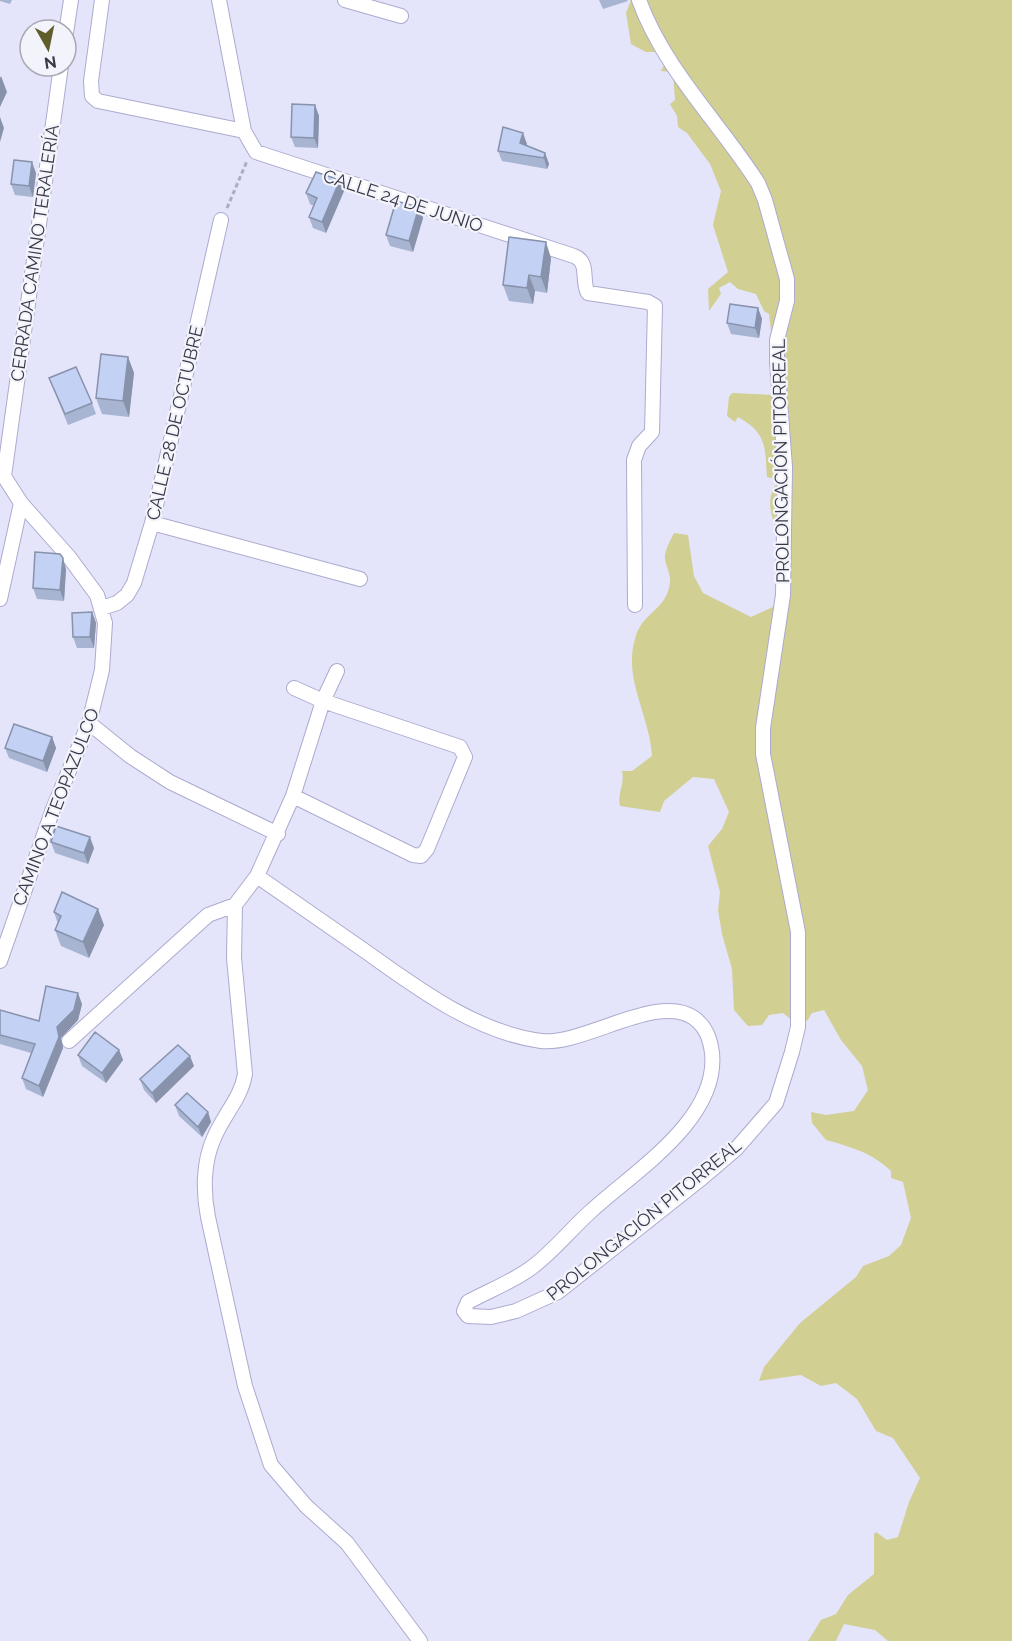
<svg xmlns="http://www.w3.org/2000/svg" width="1012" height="1641" viewBox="0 0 1012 1641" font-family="Raleway,sans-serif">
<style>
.green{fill:#d1cf92}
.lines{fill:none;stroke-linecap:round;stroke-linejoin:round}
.street-casing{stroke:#acabcf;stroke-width:16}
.path{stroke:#adadc1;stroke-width:3;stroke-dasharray:4.5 3;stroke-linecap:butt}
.street{stroke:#fff;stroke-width:14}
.wall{fill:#a7b4d2}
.shaded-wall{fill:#8892ab}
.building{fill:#c2d1f4;stroke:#8892ab;stroke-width:1.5}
.labels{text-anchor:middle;stroke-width:4.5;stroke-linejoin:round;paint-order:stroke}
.street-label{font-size:18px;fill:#383847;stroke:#f3f3fb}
</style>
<rect width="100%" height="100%" fill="#e4e4fb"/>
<!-- green -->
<path class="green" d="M631,0h381v1641h-124l-13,-11 -31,-6 -8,17h-28l13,-21 15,-6 12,-19 26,-21v-40l2,-2 11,8 11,-3 11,-35 11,-24 -27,-40 -17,-7 -19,-32 -21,-16 -15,3 -20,-11 -42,6 5,-14 36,-44 56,-46 7,-11 26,-10 12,-11 10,-27 -8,-36 -12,-4v-7c-20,-19 -40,-24 -65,-31l-14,-17 -1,-11 15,3 28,-4 14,-21 -6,-24 -21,-26 -17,-30 -12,3 -5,8 -8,-7 -5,8 -11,-9 -14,2 -7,10 -14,1 -14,-16 -2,-41 -10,-35 -4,-24 2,-18 -12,-46 14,-17 7,-17 -15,-33 -21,-2 -29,24 -4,11 -40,-6c-3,-13 5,-21 2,-35h10l20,-15c-2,-40 -29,-77 -17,-117 7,-28 32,-28 35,-57 1,-9 -6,-19 -5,-27 1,-7 6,-16 9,-22l14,2 6,41 9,17 48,24 22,-10c6,-15 9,-35 9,-51 -1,-28 -24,-50 -3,-76l-12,-3c-2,-30 0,-44 -29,-60l-3,5 -8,-6 2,-19 3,-4 42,2 -4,-20 3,-28 -4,-33 -5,-3 -8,-17 -18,-5 -8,-7 -11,6 2,6 -12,17 -1,-22 20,-17 -15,-47 8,-34 -11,-27 -23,-31 -9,-6 -1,-11 -7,-12 5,-4 -2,-28 -12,-1 6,-11 -9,-8h-12l-15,-8 -5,-31z"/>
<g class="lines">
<!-- street casing -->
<g class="street-casing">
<path id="street" d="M102,0l-11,81 1,15 6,5 146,30
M219,0l25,131 12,21 318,104c16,6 7,25 14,37l60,9 7,4 -3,126 -13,14 -5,14 1,145
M345,0l56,16
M66,33l5,-33
M0,470l21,33 48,54 28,38 8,28 -3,47 -13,53 -36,86 -53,152
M4,476l57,-410
M152,523l208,56
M0,599l21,-96
M102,608l15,-5 10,-8 7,-12 18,-60 69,-303
M294,688l29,13 137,46 5,10 -38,92 -6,7 -8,-1 -120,-59 -36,80 -22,29 -1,53 11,116c-4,25 -22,41 -31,64 -11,24 -11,54 -6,79l37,169 26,79 35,41 41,37 73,98
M89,723l41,33 40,26 108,52
M293,796l30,-95 14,-30
M257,876c36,25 72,50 108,75 52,37 110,81 176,90 42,5 117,-49 153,-23 12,9 16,20 18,35 7,67 -79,119 -122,159 -20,18 -37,40 -59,56 -19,14 -43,23 -63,34l-4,9 4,5 23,1 25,-6 42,-19 144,-114 34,-29 40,-46 16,-51 6,-25v-95l-35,-178v-26l20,-133 2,-128 -8,-105v-22l10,-39v-22l-22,-79 -7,-17c-39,-61 -94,-114 -119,-183
M69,1041l139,-126 27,-10"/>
</g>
<!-- path -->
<path class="path" d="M227,208l20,-47"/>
<!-- street -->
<use href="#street" class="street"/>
</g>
<!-- wall -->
<path class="wall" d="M0,0h12l-2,4 -10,-3z
M599,0h28l1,1 -25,8z
M315,105l4,11 -1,32 -23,-1 -4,-10z
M527,144l-1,1 19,8 4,11 -2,5 -45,-8 -4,-10z
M36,173l-3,24 -18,-2 -4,-11z
M344,191l-18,42 -13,-5 -4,-11 5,-11 -4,-2 -4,-11z
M419,207l4,11 -10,34 -23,-6 -4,-11z
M551,258l-4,35 -12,-2 -2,13 -24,-3 -6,-16z
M758,308l4,11 -3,19 -28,-4 -4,-11z
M128,357l6,16 -5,44 -27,-3 -6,-16z
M49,378l43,25 4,11 -28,11z
M66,569l-2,32 -27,-2 -4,-11z
M92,612l4,11 -2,25h-17l-4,-11z
M52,737l4,11 -9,24 -38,-14 -4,-10z
M51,842l43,6 -6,16 -33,-11z
M54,912l50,13 -15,33 -28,-12 -6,-16 3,-6z
M82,1004l-4,16 -17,18 2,10 -20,49 -17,-8 -4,-11 9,-25 -31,-9v-34l39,11z
M119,1050l4,10 -17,23 -24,-17 -4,-11z
M194,1066l-38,37 -12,-13 -4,-11z
M175,1105l33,7 3,10 -9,15 -23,-21z"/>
<!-- shaded-wall -->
<path class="shaded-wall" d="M1,76l6,16 -7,15v-29z
M315,105l4,11 -1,32 -4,-10z
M0,117l4,11 -4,14z
M523,133l4,11 -3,10 -4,-11z
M545,153l4,11 -2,5 -3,-11z
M32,162l4,11 -3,24 -4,-11z
M340,180l4,11 -18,42 -4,-11z
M419,207l4,11 -10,34 -4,-11z
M546,242l5,16 -4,35 -6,-16z
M529,275l6,16 -2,13 -6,-16z
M758,308l4,11 -3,19 -4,-10z
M128,357l6,16 -5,44 -6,-16z
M63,558l3,11 -2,32 -4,-11z
M92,612l4,11 -2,25 -4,-11z
M52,737l4,11 -9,24 -4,-11z
M90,837l4,11 -6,16 -4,-11z
M98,909l6,16 -15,33 -6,-16z
M78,993l4,11 -4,16 -17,18 2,10 -20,49 -4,-11 18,-59z
M119,1050l4,10 -17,23 -4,-10z
M190,1056l4,10 -38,37 -4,-10z
M208,1112l3,10 -9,15 -4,-10z"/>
<!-- building -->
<path class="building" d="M292,104l23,1 -1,33 -23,-1z
M503,127l20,6 -3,10 25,10 -1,5 -46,-7z
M14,160l18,2 -3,24 -18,-2z
M316,172l24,8 -18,42 -13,-5 8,-19 -11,-5z
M396,201l23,6 -10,34 -23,-6z
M509,237l37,5 -5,35 -12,-2 -2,13 -24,-3z
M730,304l28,4 -3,20 -28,-5z
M101,354l27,3 -5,44 -27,-3z
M76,367l16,36 -27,11 -16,-36z
M35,552l25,2 3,4 -3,32 -27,-2z
M92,612l-2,25h-17l-1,-24z
M14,724l38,13 -9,24 -38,-13z
M56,826l34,11 -6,16 -33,-11z
M62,892l36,17 -15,33 -28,-12 6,-14 -7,-4z
M46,986l32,7 -4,17 -17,17 2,10 -20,49 -17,-8 13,-34 -35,-9v-25l39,11z
M95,1032l24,18 -17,23 -24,-18z
M178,1045l12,11 -38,37 -12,-14z
M187,1093l21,19 -10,15 -23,-22z"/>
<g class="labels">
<!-- street labels -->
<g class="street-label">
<text transform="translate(403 201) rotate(18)" y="6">CALLE 24 DE JUNIO</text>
<text transform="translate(35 253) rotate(-82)" y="6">CERRADA CAMINO TERALERÍA</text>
<text transform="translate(175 423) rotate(-77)" y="6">CALLE 28 DE OCTUBRE</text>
<text transform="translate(781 461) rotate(-91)" y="6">PROLONGACIÓN PITORREAL</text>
<text transform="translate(56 807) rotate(-69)" y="6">CAMINO A TEOPAZULCO</text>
<text transform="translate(644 1220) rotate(-39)" y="6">PROLONGACIÓN PITORREAL</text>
</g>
</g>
<!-- north arrow -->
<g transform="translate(48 48) rotate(171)"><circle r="28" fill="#f3f3fb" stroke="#a8a8b3" stroke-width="1.5"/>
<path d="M0-4.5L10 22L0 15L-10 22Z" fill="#5f5d29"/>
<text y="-9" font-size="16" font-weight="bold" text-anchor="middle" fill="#383847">N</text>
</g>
</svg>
